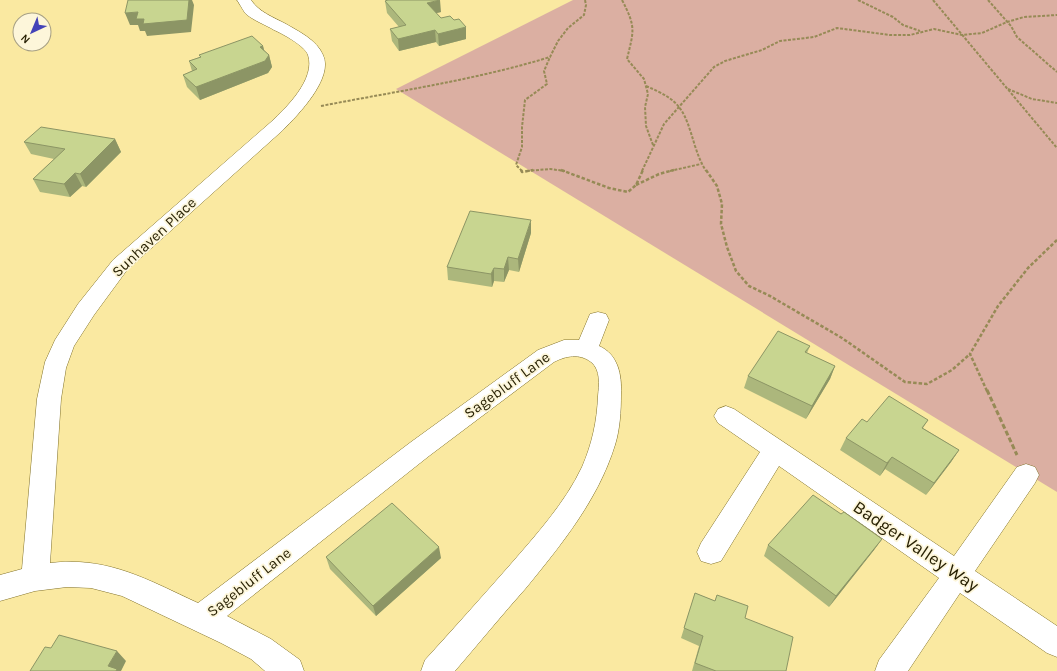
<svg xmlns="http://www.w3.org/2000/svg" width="1057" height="671" viewBox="0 0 1057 671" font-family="Karla,sans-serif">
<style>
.green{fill:#dbafa2}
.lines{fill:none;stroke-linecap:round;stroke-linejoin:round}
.minor-casing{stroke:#82722a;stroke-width:1}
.path-far2{stroke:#968a56;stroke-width:2;stroke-dasharray:3 1.5;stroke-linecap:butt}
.path-far1{stroke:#968a56;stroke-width:2.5;stroke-dasharray:3.5 2;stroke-linecap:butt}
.path{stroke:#968a56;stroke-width:3;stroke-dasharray:5 2.5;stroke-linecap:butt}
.minor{fill:#fff;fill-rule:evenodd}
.wall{fill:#acb77c}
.shaded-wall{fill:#8c9565}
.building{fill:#c8d590;stroke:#8c9565}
.labels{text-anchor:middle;stroke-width:3.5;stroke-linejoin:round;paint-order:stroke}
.street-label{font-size:15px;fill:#261f02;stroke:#fdf6da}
.near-street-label{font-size:18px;fill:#261f02;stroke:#fdf6da}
</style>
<rect width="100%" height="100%" fill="#fae9a1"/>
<!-- green -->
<path class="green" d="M573,0h484v492l-661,-403z"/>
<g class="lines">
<!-- minor casing -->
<g class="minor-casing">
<path id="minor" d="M237,0h14c8,12 22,17 35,24 12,7 31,16 37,31 11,23 -25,60 -40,75l-156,140 -33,45 -20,31 -8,22 -5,31 -11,164c58,-7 98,17 148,40l213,-161 127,-92 26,-10h15l11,-26 8,-2 8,2 3,6 -10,26c19,8 23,29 22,48 0,17 -1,35 -6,51 -17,55 -54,100 -89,143 -24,27 -47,55 -71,83h-34l4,-11c29,-32 57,-63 85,-95 26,-30 55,-62 72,-98 10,-23 15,-46 16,-71 1,-11 3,-26 -7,-34 -12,-9 -25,-6 -37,0l-125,94 -202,160 44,23 29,21 4,11h-39l-14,-12 -30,-16 -99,-47 -31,-8 -24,-1 -32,4 -35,10v-26l22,-6 15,-170 8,-37 10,-22 23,-36 35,-44 158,-138c15,-14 45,-43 37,-67 -3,-9 -25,-21 -34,-25 -8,-5 -22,-10 -29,-17 -3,-4 -5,-9 -8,-13z
M726,406l8,3 220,147 63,-89 9,-3 9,3 4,8 -4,8 -60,88 82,55v31l-10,-4 -87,-60 -52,78h-33l4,-11 60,-82 -160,-112 -58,95 -10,3 -10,-3 -4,-9 4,-9 59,-91 -42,-29 -4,-7 4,-7z"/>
</g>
<!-- path-far2 -->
<path class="path-far2" d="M622,0c14,27 12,30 5,59l17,20 4,15 -3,13 1,19 7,19
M858,0l35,17 10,8 17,6
M933,0l124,148
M988,0l23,26 6,11 40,35
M646,86c36,15 38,24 49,60 3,9 6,17 11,25
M1008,89l24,10 25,4
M321,106c77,-15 154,-26 229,-49l8,-16 10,-13 16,-13 2,-10 -1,-5
M522,171l-6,-6 6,-18v-20l3,-27 22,-16 -3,-13 6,-14
M527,171l23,-2 15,2
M642,171l22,-47 50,-57 11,-6 37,-11 18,-9 34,-4 23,-9 53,7h20l24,-6 28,6 20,-2 25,-11 17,-5 33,-2
M670,171l31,-7"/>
<!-- path-far1 -->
<path class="path-far1" d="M521,170l1,2 11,-2
M561,170l48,18 19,4 8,-7 7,-15
M706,170l11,16 5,18 -1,20 6,23 9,24 13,15 21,10 72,42 63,44 22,2 25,-14 18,-16
M636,185l23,-11 15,-4
M987,391l-17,-37 28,-48 30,-38 29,-28"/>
<!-- path -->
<path class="path" d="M987,390l30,65"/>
<!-- minor -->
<use href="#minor" class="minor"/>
</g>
<!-- wall -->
<path class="wall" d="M385,1l56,11 -5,1 5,5 25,21 -27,7 -3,-4 -37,9 -7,-10 -2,-12 9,-2 -12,-14z
M263,46l1,4 5,5 3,12 -4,6 -68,27 -13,-13 -4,-12 9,-4 -3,-10 11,-4 -1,-2z
M115,139l6,13 -35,35 -4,-1 -12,11 -30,-5 -7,-13 21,-20 -23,-5 -7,-12z
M531,233l-12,39 -10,-2 -5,12 -10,-1 -2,6 -44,-7 -1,-13z
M810,346l-3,7 28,13 -5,13 -24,40 -62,-31 4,-12z
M928,420l-5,8 36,22 -8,12 -25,33 -41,-26 -5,7 -40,-26 6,-12 21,-16z
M841,514l41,25 -8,11 -45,57 -65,-51 4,-11z
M326,557l115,1 -65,58 -46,-47z
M695,593l20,8 2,-6 28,23 41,53h-94l7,-25 -18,-8z"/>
<!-- shaded-wall -->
<path class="shaded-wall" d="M189,0h3l2,5 -3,27 -44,4 -2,-5h-5l-2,-6h-8l-5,-12 13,-1z
M440,0l1,12 -13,3 -1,-12z
M466,27v12l-27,7 -1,-12z
M435,30l1,12 -37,9 -1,-12z
M263,46l3,12 -6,-11z
M269,55l3,12 -4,6 -68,27 -4,-13z
M115,139l6,13 -35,35 -6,-13z
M75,173l7,13 -12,11 -6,-13z
M531,220v13l-12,39 -1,-13z
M508,257l1,13 -5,12v-13z
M494,268v13l-2,6 -1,-13z
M835,366l-5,13 -24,40 6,-13z
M959,450l-8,12 -25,33 8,-12z
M892,457l-7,12 -5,7 7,-13z
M882,539l-8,11 -45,57 7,-11z
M439,547l2,11 -65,58 -3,-10z
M117,651l9,10 -5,10h-8l-5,-5z"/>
<!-- building -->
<path class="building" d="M128,0h61l-2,20 -44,4 1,-5h-8l2,-7 -13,1z
M388,0h52l-13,3 14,15 9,-2 4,4 5,-1 7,8 -28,7 -3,-4 -37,9 -8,-10 16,-4 -21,-24z
M252,36l11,10 -3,1 9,8 -4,6 -69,26 -13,-12 14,-6 -8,-8 12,-4 -2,-2z
M41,127l74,12 -35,35 -5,-1 -11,11 -31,-5 32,-30 -41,-7z
M470,211l61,9 -13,39 -10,-2 -4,12 -10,-1 -3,6 -44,-7z
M778,331l32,15 -5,6 30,14 -23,40 -64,-30z
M889,396l39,24 -6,8 37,22 -25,33 -42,-26 -5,6 -41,-25 16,-19 5,3z
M813,495l28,19 3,-2 38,27 -46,57 -68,-51z
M392,503l47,44 -66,59 -47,-49z
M695,593l20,8 2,-6 31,11 -3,12 48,19 -7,34h-70l-21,-8 8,-27 -19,-8z
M59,635l58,16 -9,15 9,3 -1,2h-86l15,-24 6,1z"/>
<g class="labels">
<!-- street labels -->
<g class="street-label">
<text transform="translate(154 237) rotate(-43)" y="5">Sunhaven Place</text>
<text transform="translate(507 385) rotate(-36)" y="5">Sagebluff Lane</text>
<text transform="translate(249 582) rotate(-38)" y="5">Sagebluff Lane</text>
</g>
<!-- near-street labels -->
<g class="near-street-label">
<text transform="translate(916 546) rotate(34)" y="6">Badger Valley Way</text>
</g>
</g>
<!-- north arrow -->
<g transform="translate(32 32) rotate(224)"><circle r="19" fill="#fdf6da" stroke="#a7a084"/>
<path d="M0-3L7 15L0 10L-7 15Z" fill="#4342b8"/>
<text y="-6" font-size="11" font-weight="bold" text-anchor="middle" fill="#261f02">N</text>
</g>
</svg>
